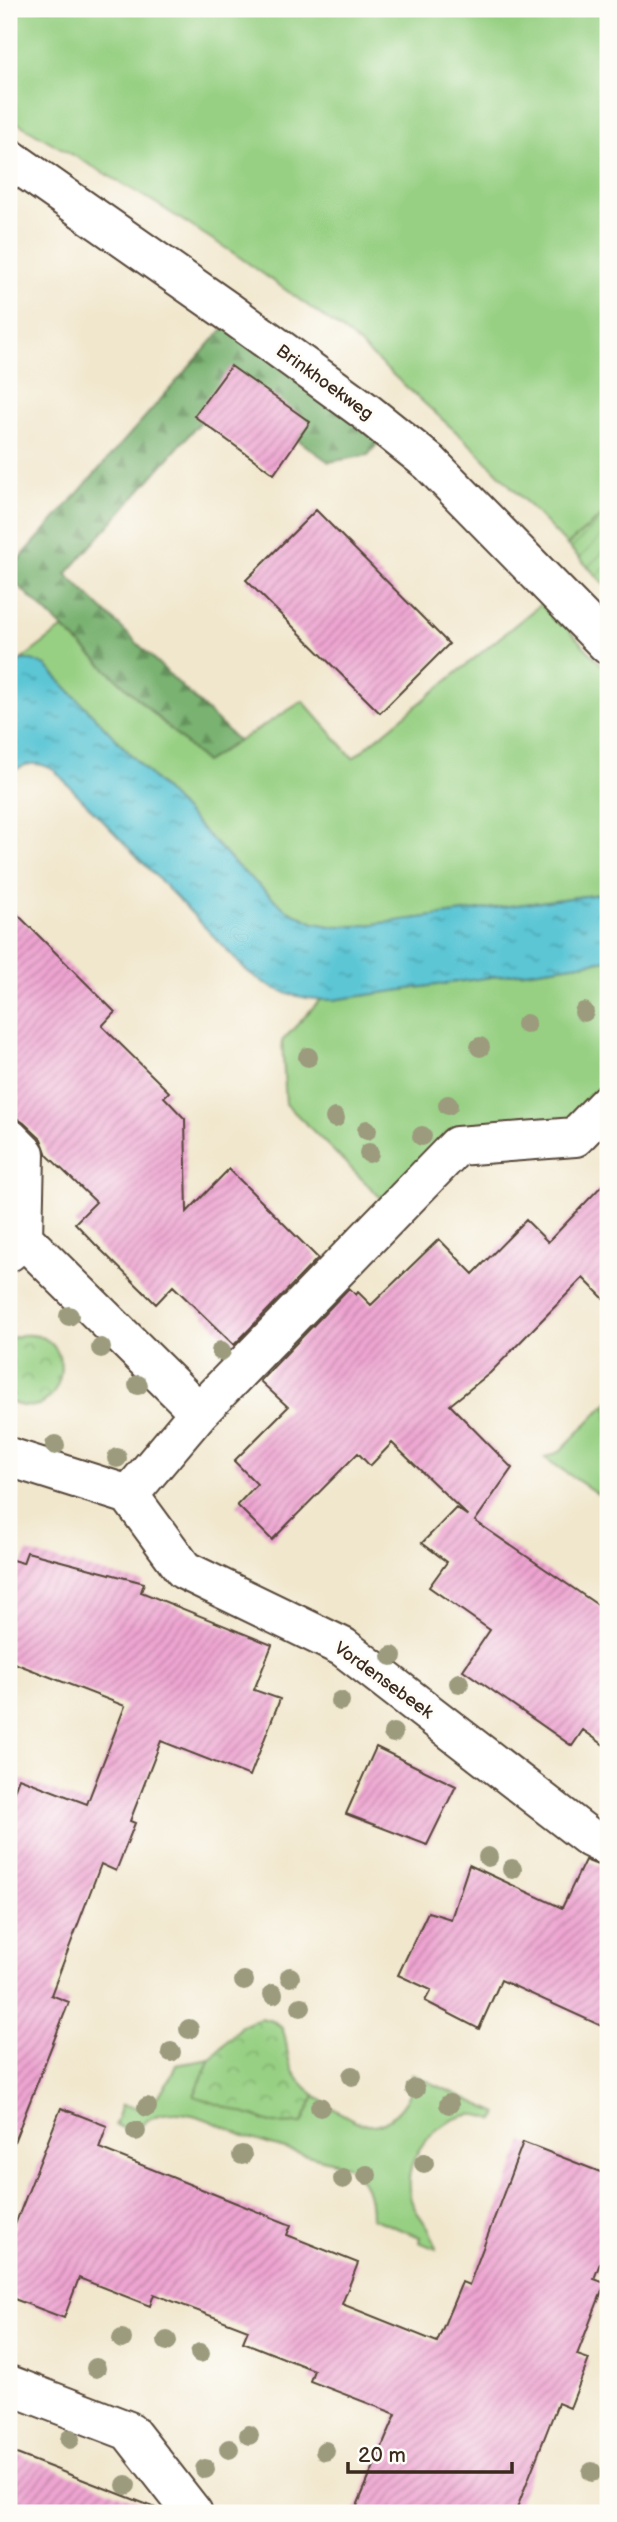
<svg xmlns="http://www.w3.org/2000/svg" width="617" height="2522" viewBox="0 0 617 2522" font-family="'Balsamiq Sans',sans-serif">
<style>
.grass{fill:#97d083;stroke:#697d50;stroke-width:2}
.forest{fill:url(#forest-firs);stroke:#5a6e48;stroke-width:2}
.park{fill:url(#park-crowns);stroke:#697d50;stroke-width:2}
.garden{fill:url(#garden-furrows);stroke:#697d50;stroke-width:2}
.water{fill:url(#water-ripples);stroke:#4b787a;stroke-width:2}
.building{fill:url(#building-hatch)}
.lines{fill:none;stroke-linecap:round;stroke-linejoin:round}
.minor-casing{stroke:#564638;stroke-width:42}
.minor{stroke:#fff;stroke-width:38}
.tree{fill:#9c9b7d}
.labels{text-anchor:middle;stroke-width:6;stroke-linejoin:round;paint-order:stroke}
.street-label{font-size:18px;fill:#3b2a1e;stroke:#fdfcf7}
</style>
<defs>
<pattern id="forest-firs" width="22" height="20" patternUnits="userSpaceOnUse" patternTransform="scale(1.75)"><rect width="22" height="20" fill="#79b271"/><path d="M5 1l3.5 6h-7zM16 11l3.5 6h-7z" fill="#64915c"/></pattern>
<pattern id="park-crowns" width="20" height="18" patternUnits="userSpaceOnUse" patternTransform="scale(1.75)"><rect width="20" height="18" fill="#97d083"/><path d="M2 6a3 3 0 1 1 6 0M12 15a3 3 0 1 1 6 0" fill="none" stroke="#7ca96b"/></pattern>
<pattern id="garden-furrows" width="10" height="10" patternUnits="userSpaceOnUse" patternTransform="scale(1.75)"><rect width="10" height="10" fill="#97d083"/><path d="M-1 1l2-2M0 10L10 0M9 11l2-2" fill="none" stroke="#7ca96b"/></pattern>
<pattern id="water-ripples" width="26" height="14" patternUnits="userSpaceOnUse" patternTransform="scale(1.75)"><rect width="26" height="14" fill="#5bc6d5"/><path d="M2 4q2-2 4 0t4 0M15 11q2-2 4 0t4 0" fill="none" stroke="#4ca1ac"/></pattern>
<pattern id="building-hatch" width="6" height="6" patternUnits="userSpaceOnUse" patternTransform="scale(1.75)"><rect width="6" height="6" fill="#eea4d1"/><path d="M-1 1l2-2M0 6l6-6M5 7l2-2" fill="none" stroke="#c286a9"/></pattern>
</defs>
<rect width="100%" height="100%" fill="#fdfcf7"/>
<filter id="ink" filterUnits="userSpaceOnUse"><feTurbulence type="fractalNoise" baseFrequency=".0143" numOctaves="2"/><feDisplacementMap in="SourceGraphic" scale="14" xChannelSelector="R" yChannelSelector="G"/><feConvolveMatrix kernelMatrix="1 2 1 2 8 2 1 2 1" color-interpolation-filters="sRGB"/></filter>
<filter id="wash" filterUnits="userSpaceOnUse"><feTurbulence type="fractalNoise" baseFrequency=".00686" numOctaves="4" result="noise"/><feDisplacementMap in="SourceGraphic" scale="28" xChannelSelector="R" yChannelSelector="G"/><feGaussianBlur stdDeviation="1.57" result="paint"/><feColorMatrix in="noise" values="0 0 0 0 0 0 0 0 0 0 0 0 0 0 0 0 0 1.4 0 .05"/><feComposite in="paint" operator="in"/></filter>
<g filter="url(#wash)">
<rect width="100%" height="100%" fill="#f1e7cd"/>
<!-- grass -->
<path class="grass" d="M9,9h599v502l-41,34 -92,-96 -126,-114 -111,-79 -84,-54 -145,-84z
M543,602l65,70v221l-249,33h-29l-16,-3 -29,-14 -47,-42 -192,-201 -25,-6 42,-32 142,134 98,-61 50,57z
M608,960v127l-33,34 -125,9 -68,69 -96,-95 -4,-63 38,-41h13z
M608,1402v99l-63,-43 14,-6z
M210,2059l-16,37 108,27 13,-28c10,9 40,28 52,30 23,4 51,-30 45,-51l86,39 -3,7c-8,-3 -17,-6 -26,-5 -36,6 -67,44 -59,81 4,20 22,28 26,53l-17,-7 1,-5 -49,-19c0,-24 -5,-39 -25,-53 -32,-8 -64,-16 -94,-26 -24,-8 -51,-27 -77,-26 -17,0 -27,4 -37,17l-4,-2 -2,3 -17,-6 7,-20 20,3c19,-11 26,-24 34,-43z"/>
<!-- forest -->
<path class="forest" d="M228,323l152,118 -12,14 -39,7 -35,-25 -60,-53 -168,190 172,167 -33,21 -196,-185v-6z"/>
<!-- park -->
<path class="park" d="M21,1335c64,-7 44,96 -12,66v-62z
M260,2018c32,4 23,23 30,46 5,14 14,23 25,31l-13,28 -28,1 -80,-28 16,-37 31,-33z"/>
<!-- garden -->
<path class="garden" d="M608,511v77l-41,-43z"/>
<!-- water -->
<path class="water" d="M21,660h11l14,6 192,201 47,42 29,14 16,3h29l249,-33v67l-275,40c-34,0 -59,-8 -86,-29l-192,-200c-16,-11 -33,-9 -46,5v-105z"/>
<g id="blocks">
<!-- building -->
<path class="building" d="M231,366l79,56 -36,52 -80,-58z
M316,510l133,134 -69,69 -134,-133z
M9,906l106,106 -13,14 67,66 -5,5 21,22 2,93 42,-43 89,89 -84,87 -61,-59 -17,18 -61,-60 -20,-21 21,-21 -49,-47 -6,-16 -17,-16 -9,-6h-6z
M608,1179v124l-25,-25 -93,95 -40,32 62,63 -37,53 133,91v136l-25,-18 -11,16 -109,-76 27,-40 -61,-43 18,-25 -25,-19 34,-35 12,8 -76,-73 -22,23 -12,-13 -86,87 -35,-35 20,-21 -23,-23 54,-54 -28,-26 89,-93 7,7 2,-3 13,13 68,-66 34,35 53,-54 22,22z
M27,1552l117,31 -3,9 131,53 -18,45 26,9 -30,77 -89,-35 -31,80 5,2 -19,48 -15,-7 -50,131 18,7 -57,145 -3,-1v-342l10,-26 68,26 38,-98 -116,-45v-102l14,4z
M376,1747l80,39 -29,59 -81,-31z
M585,1860l23,9v160l-107,-49 -22,49 -54,-28 6,-11 -33,-15 30,-63 23,7 18,-54 93,43z
M61,2108l46,18 -8,22 192,77 -4,10 71,28 -16,41 95,38 25,-60 7,3 54,-143 85,33v67l-14,37 11,4 -28,72 12,4 -19,49 -12,-5 -43,110h-161l42,-99 -86,-33 4,-11 -71,-28 5,-12 -94,-36 -4,12 -71,-28 -15,40 -55,-21v-57z
M9,2451l152,59v3h-152z"/>
</g>
</g>
<g filter="url(#ink)">
<use href="#blocks" fill-opacity="0" stroke="#564638" stroke-width="2"/>
<g class="lines">
<!-- minor casing -->
<g class="minor-casing">
<path id="minor" d="M9,158l220,154 136,99 65,52 178,182
M9,1138l16,16 -2,84 -14,14
M23,1238l176,174
M9,1457l120,38 70,-83 258,-266 118,-9 33,-34
M129,1495l55,75 159,77 247,191 18,9
M9,2385l120,46 64,82"/>
</g>
<!-- minor -->
<use href="#minor" class="minor"/>
</g>
<!-- trees -->
<g class="tree">
<circle cx="584" cy="1012" r="10"/>
<circle cx="526" cy="1024" r="10"/>
<circle cx="480" cy="1047" r="10"/>
<circle cx="308" cy="1057" r="10"/>
<circle cx="448" cy="1105" r="10"/>
<circle cx="335" cy="1118" r="10"/>
<circle cx="367" cy="1130" r="10"/>
<circle cx="422" cy="1136" r="10"/>
<circle cx="369" cy="1153" r="10"/>
<circle cx="69" cy="1316" r="10"/>
<circle cx="101" cy="1348" r="10"/>
<circle cx="221" cy="1351" r="10"/>
<circle cx="138" cy="1385" r="10"/>
<circle cx="55" cy="1445" r="10"/>
<circle cx="117" cy="1458" r="10"/>
<circle cx="392" cy="1656" r="10"/>
<circle cx="459" cy="1683" r="10"/>
<circle cx="340" cy="1701" r="10"/>
<circle cx="393" cy="1733" r="10"/>
<circle cx="488" cy="1857" r="10"/>
<circle cx="512" cy="1869" r="10"/>
<circle cx="290" cy="1977" r="10"/>
<circle cx="244" cy="1981" r="10"/>
<circle cx="273" cy="1994" r="10"/>
<circle cx="301" cy="2007" r="10"/>
<circle cx="189" cy="2029" r="10"/>
<circle cx="171" cy="2052" r="10"/>
<circle cx="352" cy="2076" r="10"/>
<circle cx="415" cy="2089" r="10"/>
<circle cx="449" cy="2104" r="10"/>
<circle cx="147" cy="2107" r="10"/>
<circle cx="320" cy="2107" r="10"/>
<circle cx="136" cy="2131" r="10"/>
<circle cx="242" cy="2155" r="10"/>
<circle cx="424" cy="2163" r="10"/>
<circle cx="367" cy="2175" r="10"/>
<circle cx="343" cy="2179" r="10"/>
<circle cx="122" cy="2339" r="10"/>
<circle cx="167" cy="2341" r="10"/>
<circle cx="200" cy="2353" r="10"/>
<circle cx="96" cy="2368" r="10"/>
<circle cx="249" cy="2435" r="10"/>
<circle cx="70" cy="2439" r="10"/>
<circle cx="229" cy="2449" r="10"/>
<circle cx="325" cy="2451" r="10"/>
<circle cx="205" cy="2469" r="10"/>
<circle cx="592" cy="2472" r="10"/>
<circle cx="126" cy="2485" r="10"/>
</g>
</g>
<g class="labels">
<!-- street labels -->
<g class="street-label">
<text transform="translate(325 382) rotate(36)" y="6">Brinkhoekweg</text>
<text transform="translate(384 1680) rotate(36)" y="6">Vordensebeek</text>
</g>
</g>
<!-- margin -->
<rect width="617" height="2522" fill="none" stroke="#fdfcf7" stroke-width="35"/>
<!-- scale -->
<path d="M348 2462v10h164v-10" fill="none" stroke="#3b2a1e" stroke-width="3.5"/>
<text x="358" y="2462" font-size="21" fill="#3b2a1e" stroke="#fdfcf7" stroke-width="5" paint-order="stroke">20 m</text>
</svg>
